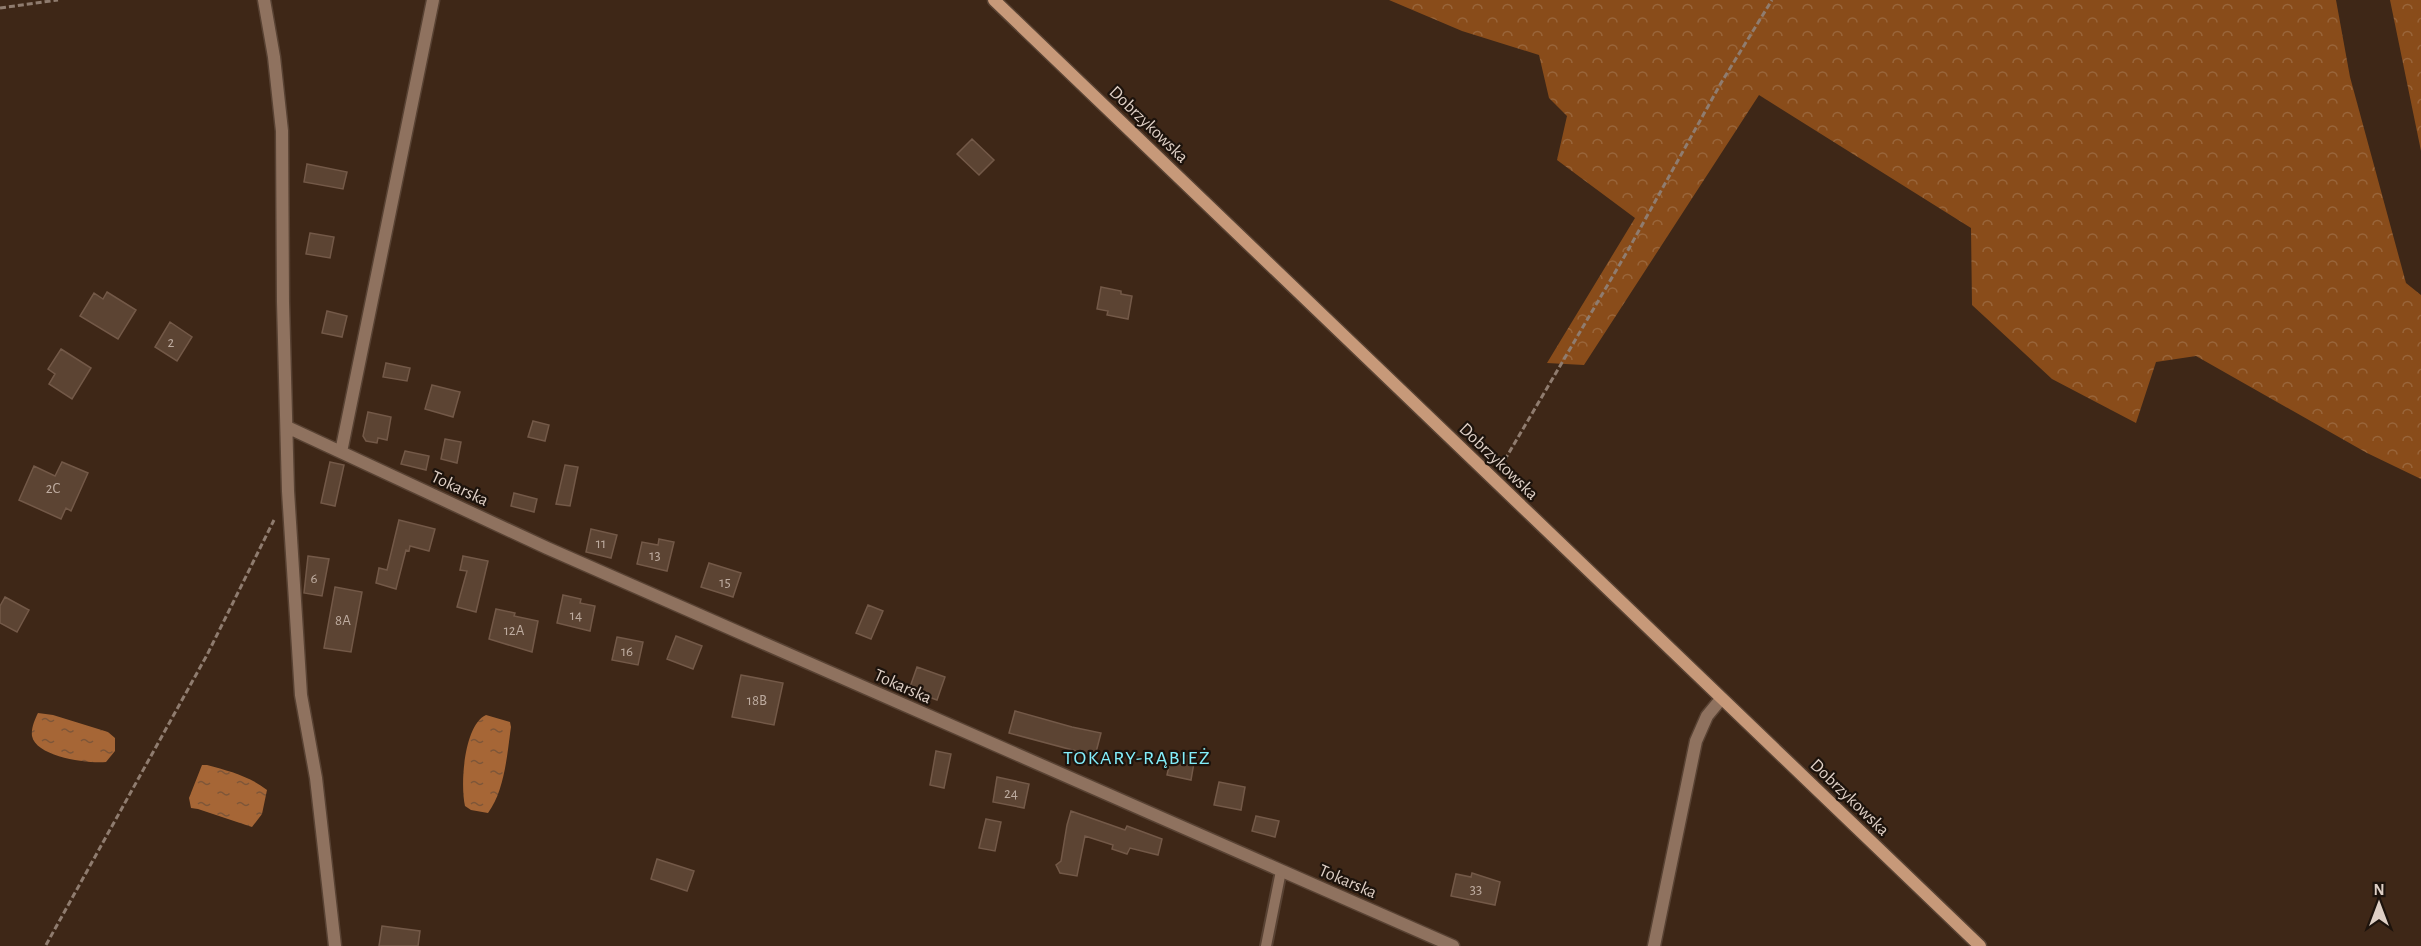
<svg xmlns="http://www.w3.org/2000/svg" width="2421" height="946" viewBox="0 0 2421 946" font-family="'Alegreya Sans',sans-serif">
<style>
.forest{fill:url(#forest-crowns)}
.water{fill:url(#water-ripples)}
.building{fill:#5c4433;stroke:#735948;stroke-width:1.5}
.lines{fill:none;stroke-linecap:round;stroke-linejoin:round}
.lane-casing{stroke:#584233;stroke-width:14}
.street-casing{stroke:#584233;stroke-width:15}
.secondary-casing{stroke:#584233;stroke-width:15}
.path{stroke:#8f7c6f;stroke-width:3;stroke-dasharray:6 3;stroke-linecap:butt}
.lane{stroke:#8f725f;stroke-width:10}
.street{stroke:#8f725f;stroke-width:12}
.secondary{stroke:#c79979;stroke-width:12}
.labels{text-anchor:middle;stroke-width:4.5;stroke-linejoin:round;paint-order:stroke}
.number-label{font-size:15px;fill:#beaca0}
.street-label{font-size:18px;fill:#decfc5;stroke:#1d130c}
.neighbourhood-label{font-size:20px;letter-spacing:1.5px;fill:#83eefb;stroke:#1d130c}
</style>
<defs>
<pattern id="forest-crowns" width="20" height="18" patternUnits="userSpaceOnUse" patternTransform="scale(1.5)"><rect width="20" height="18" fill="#894c1a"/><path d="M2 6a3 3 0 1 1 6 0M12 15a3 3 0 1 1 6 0" fill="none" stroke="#99653a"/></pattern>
<pattern id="water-ripples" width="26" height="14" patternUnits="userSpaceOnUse" patternTransform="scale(1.5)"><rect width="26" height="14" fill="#a66636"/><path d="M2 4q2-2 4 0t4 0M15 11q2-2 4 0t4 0" fill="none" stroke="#7e5638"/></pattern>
</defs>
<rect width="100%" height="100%" fill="#3e2717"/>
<!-- forest -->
<path class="forest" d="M1389,0h947l14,77 56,206 15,12v184l-54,-26 -171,-97 -40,6 -20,61 -84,-44 -80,-74 -1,-77 -212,-133 -175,270 -37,-2 88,-145 -78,-58 10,-44 -18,-18 -10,-43 -77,-24z
M2390,0h31v151z"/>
<!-- water -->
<path class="water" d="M38,713l15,2 55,17 7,6v13l-9,11c-17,2 -70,-5 -74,-26 -1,-8 3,-17 6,-23z
M486,715l24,7 1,5c-4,27 -6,63 -23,86l-17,-3 -6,-4c-5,-22 -1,-81 21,-91z
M202,765h5c22,6 42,11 60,25l-5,24 -10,13 -54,-18 -7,-1 -2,-10z"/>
<!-- building -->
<path class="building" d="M972,139l22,21 -15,15 -22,-21z
M307,164l40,8 -4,17 -39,-7z
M310,233l24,4 -4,21 -24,-4z
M1101,287l20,4v3l11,2 -4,23 -21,-4 1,-4 -11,-2z
M107,292l29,18 -18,29 -38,-23 14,-23 9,6z
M327,311l20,5 -5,21 -20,-4z
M170,322l22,15 -15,24 -22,-14z
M61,349l30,19 -19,31 -23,-15 6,-10 -7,-5z
M386,363l24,5 -3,13 -24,-4z
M432,385l28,7 -7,25 -28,-8z
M368,412l23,5 -4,23 -9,-2 -1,5 -11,-2 -3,-5z
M533,421l16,4 -4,16 -17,-4z
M445,439l16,3 -4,21 -16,-4z
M405,451l24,5 -3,14 -25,-6z
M62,462l26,11 -17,38 -5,-3 -5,11 -42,-19 15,-34 21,10z
M330,462l14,3 -9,41 -14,-3z
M565,465l13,2 -8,39 -14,-2z
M514,493l23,6 -3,13 -23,-6z
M399,520l36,9 -6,22 -19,-5 -1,5 -3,-1 -10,39 -20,-6 3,-15 8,2z
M591,529l26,6 -6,23 -25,-6z
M659,539l15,3 -7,29 -30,-7 5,-22 16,3z
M308,556l21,3 -7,37 -18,-3z
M463,556l25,5 -12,51 -19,-5 10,-36 -7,-1z
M709,563l32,10 -8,24 -32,-10z
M335,587l27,5 -11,60 -27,-4z
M563,595l18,4 -1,4 15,3 -5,25 -33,-8z
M5,597l24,13 -12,22 -17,-9v-17z
M868,605l15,6 -12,28 -15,-6z
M496,609l19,4 -1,3 24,5 -6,31 -43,-13z
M676,636l26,10 -9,23 -26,-10z
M617,637l26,5 -5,23 -26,-5z
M917,667l28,10 -8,23 -28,-10z
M741,675l42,8 -9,42 -42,-8z
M1015,711l57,16 29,6 -6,23 -86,-23z
M936,751l15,3 -7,34 -14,-3z
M1172,753l23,4 -4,23 -24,-5z
M997,777l32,7 -5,24 -31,-6z
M1219,782l26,5 -4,23 -27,-5z
M1071,811l54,19 2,-4 35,13 -4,16 -28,-7 -3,6 -15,-5 1,-4 -28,-9 -8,40 -17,-3 -4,-8 5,-4 6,-36z
M1256,816l23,5 -4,16 -23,-6z
M986,819l15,3 -6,29 -16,-3z
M657,859l37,12 -7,20 -36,-12z
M1472,873l28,9 -5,23 -44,-9 5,-22 15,3z
M382,926l38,5 -2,15h-39z"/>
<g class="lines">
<!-- lane casing -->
<g class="lane-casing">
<path id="lane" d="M1266,946l15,-75"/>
</g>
<!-- street casing -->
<g class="street-casing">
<path id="street" d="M264,0l10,57 8,74 1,171 5,189 13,204 15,83 19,168
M287,427l260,121 906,398
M341,452l92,-452
M1654,946l42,-205 11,-25 14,-17"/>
</g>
<!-- secondary casing -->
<g class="secondary-casing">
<path id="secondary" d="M994,0l986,946"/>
</g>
<!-- path -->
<path class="path" d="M0,8l58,-8
M1500,468l127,-216 94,-169 51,-83
M46,945l161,-290 67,-135"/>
<!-- lane -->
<use href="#lane" class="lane"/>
<!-- street -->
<use href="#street" class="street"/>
<!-- secondary -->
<use href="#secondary" class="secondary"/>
</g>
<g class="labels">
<!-- number labels -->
<g class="number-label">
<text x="171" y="347">2</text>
<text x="53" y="493">2C</text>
<text x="601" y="548">11</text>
<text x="655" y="560">13</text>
<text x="314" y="583">6</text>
<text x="725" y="587">15</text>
<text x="576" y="620">14</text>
<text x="343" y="625">8A</text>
<text x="514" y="635">12A</text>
<text x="627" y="656">16</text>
<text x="757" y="705">18B</text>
<text x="1011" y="798">24</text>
<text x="1476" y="894">33</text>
</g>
<!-- street labels -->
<g class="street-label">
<text transform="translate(1149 124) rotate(44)" y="6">Dobrzykowska</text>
<text transform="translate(1499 461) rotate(44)" y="6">Dobrzykowska</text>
<text transform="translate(460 488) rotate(25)" y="6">Tokarska</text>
<text transform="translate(903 686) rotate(24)" y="6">Tokarska</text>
<text transform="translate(1850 797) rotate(44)" y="6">Dobrzykowska</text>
<text transform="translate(1348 881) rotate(23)" y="6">Tokarska</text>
</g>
<!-- neighbourhood labels -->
<g class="neighbourhood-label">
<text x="1137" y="764">TOKARY-RĄBIEŻ</text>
</g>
</g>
<!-- north arrow -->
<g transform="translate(2379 904)" stroke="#1d130c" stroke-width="4.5" paint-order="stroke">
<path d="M0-4.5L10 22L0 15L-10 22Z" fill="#decfc5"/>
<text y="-9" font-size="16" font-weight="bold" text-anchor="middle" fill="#decfc5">N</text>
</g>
</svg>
